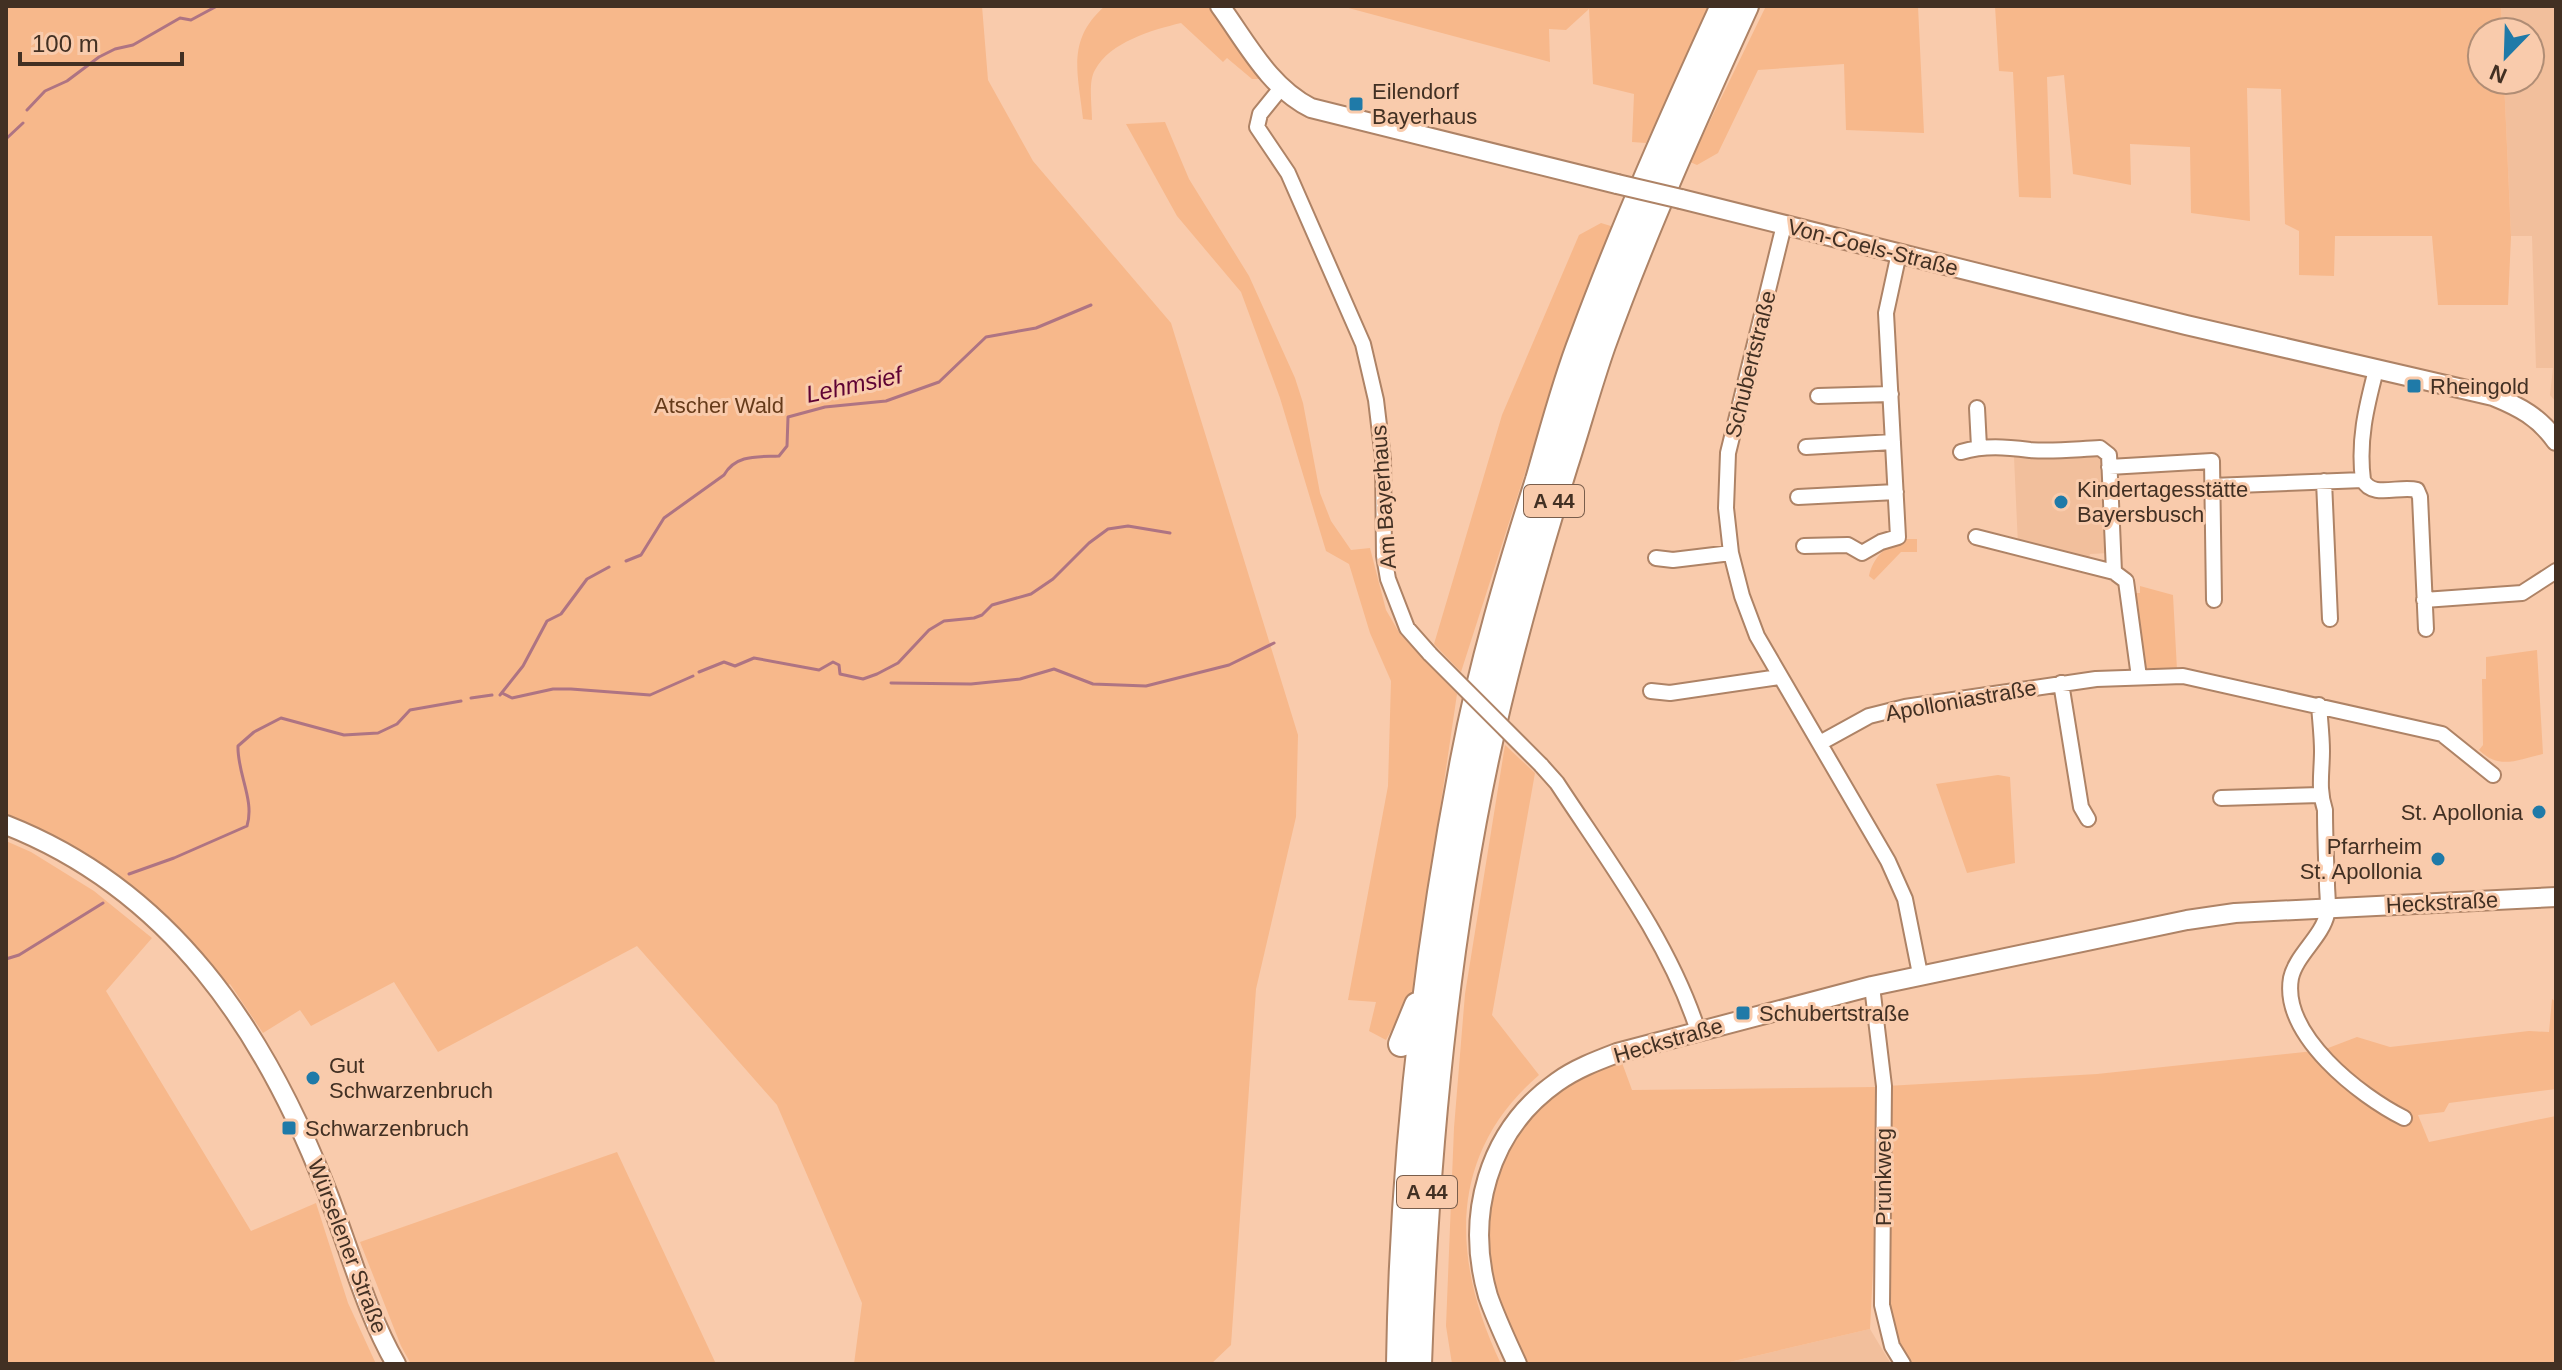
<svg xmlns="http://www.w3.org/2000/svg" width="2562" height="1370" viewBox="0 0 2562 1370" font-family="Helvetica,sans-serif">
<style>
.built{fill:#f2bf9c}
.green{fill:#f7b88b}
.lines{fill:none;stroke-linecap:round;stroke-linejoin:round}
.stream{stroke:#ae7483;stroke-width:3}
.street-casing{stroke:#ae8366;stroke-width:18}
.secondary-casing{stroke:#ae8366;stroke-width:22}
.highway-casing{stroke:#ae8366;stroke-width:28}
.street{stroke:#fff;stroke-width:14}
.secondary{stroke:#fff;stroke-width:18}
.highway{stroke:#fff;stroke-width:24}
.street-bridge-casing{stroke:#ae8366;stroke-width:18;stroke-linecap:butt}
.secondary-bridge-casing{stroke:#ae8366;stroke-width:22;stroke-linecap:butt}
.street-bridge{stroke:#fff;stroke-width:14}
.secondary-bridge{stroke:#fff;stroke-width:18}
.poi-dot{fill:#1f7aa8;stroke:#f9cbac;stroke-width:3}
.labels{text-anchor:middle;stroke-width:6;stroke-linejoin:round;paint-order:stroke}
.shield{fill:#f9cbac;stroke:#795e4c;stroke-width:2}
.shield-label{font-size:20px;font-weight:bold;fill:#423023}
.poi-label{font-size:22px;fill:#423023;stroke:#f9cbac;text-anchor:start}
.street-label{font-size:22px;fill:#423023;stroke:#f9cbac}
.park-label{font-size:22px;fill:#663b1a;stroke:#f9cbac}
.water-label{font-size:24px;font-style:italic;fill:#5e0233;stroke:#f9cbac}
</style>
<rect width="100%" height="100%" fill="#f9cbac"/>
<!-- built -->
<path class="built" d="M2501,6h55v396l-6,-7 3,-27h-17l-4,-132h-21l-7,-156h26v-48h-28z
M2098,453l4,2 7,98 -19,1 -2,8 -70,-17 -4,-88z
M1870,1329l21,35h-170z"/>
<!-- green -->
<path class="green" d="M6,6h976l6,74 45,81 138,162 127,412 -2,82 -40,172 -25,356 -20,19h-357l8,-61 -85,-198 -140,-159 -199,106 -44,-70 -83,44 -11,-16 -37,23 -33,-49 -4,2 -34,-39 -186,-129z
M1105,6h103l54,73h-10l-25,-21 -4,4 -42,-39c-29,7 -71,19 -86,47 -7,11 -3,36 -3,50l-9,-1c-5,-46 -17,-79 22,-113z
M1341,6h369l-64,137 -14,-1 2,-48 -41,-10 -4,-75 -23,21 -17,-1 1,33z
M1766,6h152l6,127 -78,-3 -2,-66 -86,6 -40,83 -21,12 -7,-3z
M1995,6h506l1,26h-20v48h22l7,156 -3,69h-70l-6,-69h-97l-1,40 -35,-1v-44l-14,-7 -4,-135 -34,-1 3,133 -59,-8 -1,-66 -60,-3 1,41 -58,-11 -9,-99 -17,2 4,121 -32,-1 -6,-125 -14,-1z
M1165,122l24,57 60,97 46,102 8,25 17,90 11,28 20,29 19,-2 16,62 14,24 57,60 -36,244 -3,44 -32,58 -17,-9 7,-29 -28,-2 40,-214 3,-105 -21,-48 -21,-69 -23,-13 -46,-153 -39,-106 -64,-76 -51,-92z
M1601,223l13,4 -56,143 -97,302 -27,-28 68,-229 77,-180z
M1903,539h14v13h-16l-27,28 -5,-4c4,-19 17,-30 34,-37z
M2140,586l33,9 4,75 -33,-2 -12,-75h8z
M2537,650l6,104c-26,6 -44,16 -64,-4l4,-5 -1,-66h4v-22z
M1505,745l30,28 -43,242 47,60c-93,80 -87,186 -38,289h-49l-6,-38 8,-198 11,-134z
M1998,775l12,2 5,86 -48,10 -31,-89z
M6,841l25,11 63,39 58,47 -46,53 145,240 65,-28 32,100 28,61h-370z
M2552,999l4,3v87l-107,14 -5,9 -26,3 11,27 127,-26v248h-646l-14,-21 -8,-38 -1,-219 210,-12 226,-24 34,-13 33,10 139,-16 20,1z
M1621,1060l11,30 243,-3 3,83 -8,159 -149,35h-195c-15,-35 -31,-71 -37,-110 -10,-59 17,-126 66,-162 20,-14 43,-23 66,-32z
M617,1152l99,212h-305l-10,-18 -41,-104z"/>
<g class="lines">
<!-- stream -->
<path class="stream" d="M27,110l18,-19 22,-10 32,-24 16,-8 18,-4 47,-27 11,2 26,-14
M7,138l16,-15
M626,561l15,-6 23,-37 60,-43c12,-21 34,-18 55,-19l8,-10 1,-29 37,-10 61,-6 53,-19 47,-45 50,-9 55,-23
M699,672l25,-10 11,4 19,-8 65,12 14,-8 6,3 1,9 23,5 14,-5 21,-11 31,-33 15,-9 30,-3 8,-3 10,-10 39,-11 22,-15 36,-36 19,-14 20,-3 42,7
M891,683l80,1 49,-5 34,-10 39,15 53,2 83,-21 45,-22
M502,693l10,5 41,-9h18l79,6 43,-19
M500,695l23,-29 24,-45 14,-7 26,-35 22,-12
M471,698l21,-3
M129,874l45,-16 73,-32c8,-26 -10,-53 -9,-80l16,-14 27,-14 63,17 34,-2 19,-9 13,-14 51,-9
M6,959l13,-4 84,-52"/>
<!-- street casing -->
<g class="street-casing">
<path id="street" d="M1281,88l-21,26 -3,13 31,46 75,171 13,56 7,59 1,97 4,23 19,49 23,26
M1784,225l-56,228 -2,55 5,45 11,43 15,40 131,225 17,38 15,75
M1818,396l73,-2
M1977,408l2,39
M1806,447l87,-5
M1961,452c24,-7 45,-5 69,-2 23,2 47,-1 70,-2l9,7 5,117 12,9 13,96
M2109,467l103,-6 2,139
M2363,480c9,19 37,5 54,10l3,7 6,132
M2324,481l6,138
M2212,486l151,-6c-5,-39 3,-72 13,-110
M1798,497l98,-5
M1976,537l138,35
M1804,546l44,-1 14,8 19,-11 17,-5 -12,-224 13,-60
M1656,558l17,2 58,-7
M2424,600l98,-7 34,-22
M2061,683l20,124 7,12
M1651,691l19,2 109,-16
M2319,705c1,15 3,31 3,46 0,21 -4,38 3,59 0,25 1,49 2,74 0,9 2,21 0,30 -5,23 -31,41 -36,64 -10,57 69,118 113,140
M1820,743l49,-27 36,-9 191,-28 87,-3 259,58 51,41
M1541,765l16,18c51,78 112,158 141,248
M2221,798l99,-3
M1872,986l12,100 -2,219 10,41 11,18"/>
</g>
<!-- secondary casing -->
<g class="secondary-casing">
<path id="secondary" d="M1220,6c27,37 49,81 91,102l306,76
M1681,199l505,126 307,71c27,11 46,21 63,45
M6,825c165,65 258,205 320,364 23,58 39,121 70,175
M1517,1364c-10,-22 -21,-45 -29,-68 -23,-79 -1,-165 69,-214 18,-13 39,-21 60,-29l255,-67 315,-66 48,-7 321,-16"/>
</g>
<!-- highway casing -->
<g class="highway-casing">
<path id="highway" d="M1401,1044l16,-39
M1399,1364c3,-203 26,-405 64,-604 18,-95 46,-189 75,-280 14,-48 26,-96 44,-142 42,-113 91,-223 141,-332
M1419,1364c7,-202 25,-405 67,-604 21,-99 49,-197 79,-294 13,-40 24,-81 38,-121 42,-116 92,-227 143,-339"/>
</g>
<!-- street -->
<use href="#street" class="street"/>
<!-- secondary -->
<use href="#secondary" class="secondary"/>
<!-- highway -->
<use href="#highway" class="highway"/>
<!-- street-bridge casing -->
<g class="street-bridge-casing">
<path id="street-bridge" d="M1430,654l111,111"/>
</g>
<!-- secondary-bridge casing -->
<g class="secondary-bridge-casing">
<path id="secondary-bridge" d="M1617,184l64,15"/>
</g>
<!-- street-bridge -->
<use href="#street-bridge" class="street-bridge"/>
<!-- secondary-bridge -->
<use href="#secondary-bridge" class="secondary-bridge"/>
</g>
<!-- markers -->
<g class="poi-dot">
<rect x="1348" y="96" width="16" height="16" rx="4"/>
<rect x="2406" y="378" width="16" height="16" rx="4"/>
<circle cx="2061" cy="502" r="8"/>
<circle cx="2539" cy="812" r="8"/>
<circle cx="2438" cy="859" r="8"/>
<rect x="1735" y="1005" width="16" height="16" rx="4"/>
<circle cx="313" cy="1078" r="8"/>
<rect x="281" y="1120" width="16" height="16" rx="4"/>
</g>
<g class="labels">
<!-- shield labels -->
<g class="shield">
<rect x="1524" y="485" width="60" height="32" rx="6"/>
<rect x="1397" y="1176" width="60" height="32" rx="6"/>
</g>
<g class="shield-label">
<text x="1554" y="508">A 44</text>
<text x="1427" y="1199">A 44</text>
</g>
<!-- poi labels -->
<g class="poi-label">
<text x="1372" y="99">Eilendorf<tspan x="1372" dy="25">Bayerhaus</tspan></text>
<text x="2430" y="394">Rheingold</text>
<text x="2077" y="497">Kindertagesstätte<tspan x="2077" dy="25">Bayersbusch</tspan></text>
<text x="2523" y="820" text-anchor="end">St. Apollonia</text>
<text x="2422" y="854" text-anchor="end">Pfarrheim<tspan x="2422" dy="25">St. Apollonia</tspan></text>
<text x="1759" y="1021">Schubertstraße</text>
<text x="329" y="1073">Gut<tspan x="329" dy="25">Schwarzenbruch</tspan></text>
<text x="305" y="1136">Schwarzenbruch</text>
</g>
<!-- street labels -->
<g class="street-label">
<text transform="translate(1873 247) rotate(14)" y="8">Von-Coels-Straße</text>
<text transform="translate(1750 364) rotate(-76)" y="8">Schubertstraße</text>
<text transform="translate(1383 497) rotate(-94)" y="8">Am Bayerhaus</text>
<text transform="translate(1961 700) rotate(-10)" y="8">Apolloniastraße</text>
<text transform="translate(2442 902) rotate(-3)" y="8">Heckstraße</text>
<text transform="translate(1668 1040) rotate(-16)" y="8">Heckstraße</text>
<text transform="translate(1883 1177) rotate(-90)" y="8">Prunkweg</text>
<text transform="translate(348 1246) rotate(69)" y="8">Würselener Straße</text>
</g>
<!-- park labels -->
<g class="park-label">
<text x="719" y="413">Atscher Wald</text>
</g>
<!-- water labels -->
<g class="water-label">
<text transform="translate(854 385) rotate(-12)" y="8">Lehmsief</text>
</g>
</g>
<!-- border -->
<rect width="2562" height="1370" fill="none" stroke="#423023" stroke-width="16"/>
<!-- north arrow -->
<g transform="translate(2506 56) rotate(203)"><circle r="38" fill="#f9cbac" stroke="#b08d75" stroke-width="2"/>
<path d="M0-6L14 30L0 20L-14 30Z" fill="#1f7aa8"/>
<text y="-12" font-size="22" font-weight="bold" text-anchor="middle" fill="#423023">N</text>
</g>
<!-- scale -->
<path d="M20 52v12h162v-12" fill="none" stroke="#423023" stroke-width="4"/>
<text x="32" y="52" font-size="24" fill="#423023" stroke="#f9cbac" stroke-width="6" paint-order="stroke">100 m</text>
</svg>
